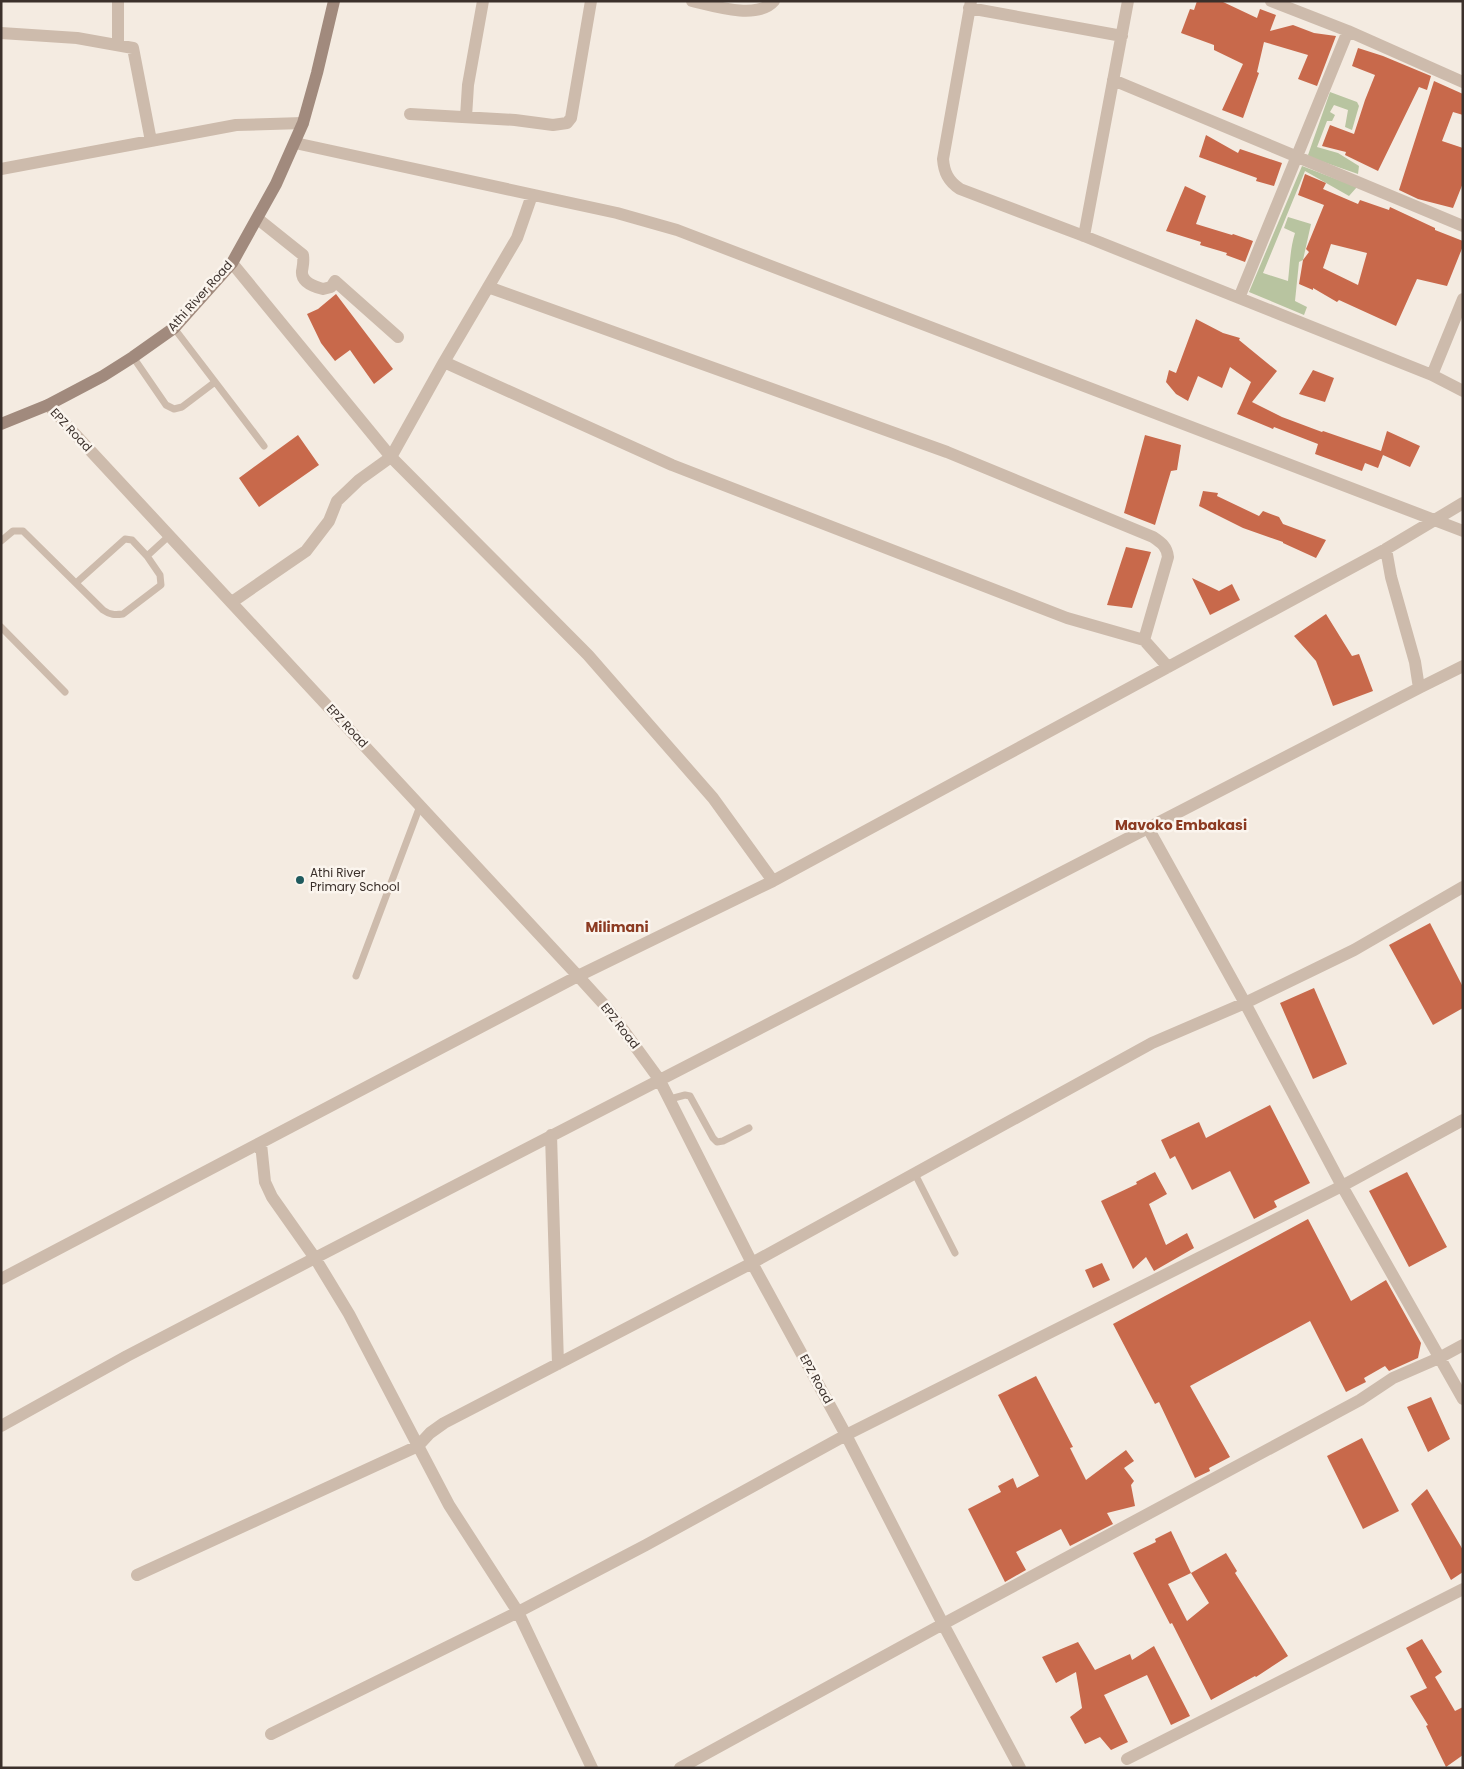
<svg xmlns="http://www.w3.org/2000/svg" width="1464" height="1769" viewBox="0 0 1464 1769" font-family="Poppins,sans-serif">
<style>
.green{fill:#b8c4a0}
.building{fill:#c8694b;fill-rule:evenodd}
.lines{fill:none;stroke-linecap:round;stroke-linejoin:round}
.lane{stroke:#cdbbac;stroke-width:7}
.street{stroke:#cdbbac;stroke-width:12}
.secondary{stroke:#a18a7d;stroke-width:12}
.poi-dot{fill:#1f5a5e;stroke:#fbf5ee;stroke-width:2}
.labels{text-anchor:middle;stroke-width:5;stroke-linejoin:round;paint-order:stroke}
.street-label{font-size:12px;fill:#3b302b;stroke:#fbf5ee}
.poi-label{font-size:12px;fill:#3b302b;stroke:#fbf5ee;text-anchor:start}
.neighbourhood-label{font-size:14px;font-weight:bold;fill:#8c3b22;stroke:#fbf5ee}
</style>
<rect width="100%" height="100%" fill="#f4ebe1"/>
<!-- green -->
<path class="green" d="M1330,92l27,10 2,4 -7,24 -7,-3 3,-17 -14,-5 -4,7 5,3 -3,6h-5l-10,26 21,6 21,13 -1,8 -46,-16 -4,-3z
M1302,166l55,21 -8,9 -44,-25 -42,102 25,8c2,-17 2,-32 7,-48l-11,-5 4,-11 23,7 -8,36 -4,2 -4,39 12,6 -3,8 -55,-23z"/>
<!-- building -->
<path class="building" d="M1197,1h24l36,17 3,-9 16,6 -6,16 23,-6 21,8 22,3 -19,50 -19,-7 10,-24 -44,-13 -7,30 2,1 -16,45 -21,-8 21,-46 -29,-14v-5l-33,-12 9,-24 4,1z
M1358,48l25,8 48,20 -4,14 -8,-3 -41,84 -33,-16 1,-3 -24,-6 8,-21 24,9 11,-34 10,-25 -23,-9z
M1434,81l29,13v21l-10,-3 -11,29 21,7v35l-10,25 -35,-9 -19,-9z
M1206,135l32,18 2,-4 42,14 -8,23 -18,-5 1,-3 -58,-21z
M1305,174l21,9 -3,6 35,15 2,-4 29,10 1,-3 45,21v2l28,11v5l-16,40 -30,-7 -21,47 -57,-26 -2,2 -24,-14v2l-14,-6 4,-24 6,-8 -3,-3 18,-44 -26,-10zM1331,244l36,9 -9,32 -35,-17z
M1185,186l21,10 -10,28 36,11 1,-1 20,7 -8,21 -19,-7 1,-2 -27,-8 1,-3 -35,-11z
M336,294l57,75 -19,15 -24,-34 -15,11 -14,-18 -14,-29 11,-5z
M1196,319l27,14 17,5 -1,2 38,31 -25,31 30,15 40,15 1,-1 58,20 6,-20 33,15 -10,21 -27,-12 -5,13 -13,-5 -3,8 -47,-17 3,-10 -44,-17 -1,2 -36,-15 14,-32 -21,-15 -8,21 -24,-12 -10,25 -12,-7 -10,-12 3,-12 7,3z
M1313,370l21,8 -9,24 -26,-8z
M298,435l21,30 -60,42 -20,-29z
M1145,435l36,10 -4,25 -6,1 -16,54 -31,-12z
M1203,491l15,2 -1,3 42,20 4,-5 16,6 4,7 43,16 -10,18 -33,-15v-1l-40,-14 -44,-22z
M1126,547l25,5 -19,56 -25,-3z
M1192,578l27,13 13,-7 8,16 -30,15z
M1326,614l26,42 7,-2 14,37 -40,15 -17,-45 -22,-25z
M1430,923l33,64v21l-30,17 -44,-80z
M1314,988l33,76 -34,15 -33,-76z
M1270,1105l40,78 -36,18 3,6 -23,12 -24,-48 -38,19 -17,-34 -5,3 -9,-19 38,-18 7,16z
M1155,1172l12,22 -18,10 17,41 21,-12 7,15 -40,23 -8,-14 -13,12 -32,-68 36,-17 -1,-2z
M1407,1172l40,75 -38,20 -40,-76z
M1308,1219l43,82 35,-21 35,63 -3,15 -29,13 -4,-5 -21,12 2,4 -20,10 -36,-71 -120,65 40,71 -21,11 1,3 -15,7 -36,-76 -4,2 -42,-80z
M1102,1263l8,17 -17,8 -8,-18z
M1036,1376l37,71 -3,1 16,32 40,-30 8,11 -10,7 10,13 -3,4 4,21 -28,7 6,11 -43,22 -9,-17 -45,23 10,18 -21,12 -37,-73 33,-17 -3,-6 15,-8 4,10 22,-12 -41,-81z
M1431,1397l19,42 -22,13 -21,-45z
M1362,1438l37,73 -36,18 -36,-73z
M1427,1489l36,61v22l-12,8 -40,-76z
M1171,1531l20,42 35,-20 11,18 -2,2 53,83 -32,21 -1,-1 -44,24 -39,-77 -2,1 -37,-71 23,-11 -1,-3zM1191,1573l18,30 -22,18 -19,-37z
M1422,1639l20,33 -7,5 20,34 8,-4v48l-17,12 -20,-41 2,-1 -18,-29 17,-8 -21,-40z
M1078,1642l17,28 35,-16 2,6 22,-14 36,70 -19,9 -24,-50 -43,20 24,47 -17,8 -11,-13 -15,7 -15,-27 12,-9 -6,-36 -20,11 -14,-26z"/>
<g class="lines">
<!-- lane -->
<path class="lane" d="M174,328l90,118
M133,357l33,48 8,4 8,-2 33,-25
M1,541l12,-10h10l80,79c7,5 12,5 20,4l38,-29 -1,-10 -13,-19 23,-21
M76,583l49,-44 7,1 15,16
M1,627l64,65
M356,976l64,-170
M670,1099l15,-4 5,1 23,42 4,4 6,-1 26,-13
M915,1174l40,79"/>
<!-- street -->
<path class="street" d="M118,1v44
M692,1c21,5 66,19 82,0
M971,1l-28,158c1,13 5,22 17,30l124,47 348,139 31,16
M969,8l153,28
M1348,31l115,51
M1,33l76,5 56,10 18,93
M1113,80l350,146
M410,114l105,6 38,5 14,-2 4,-5 20,-117
M466,117l2,-32 15,-84
M295,143l322,70 60,17 786,301
M1,169l235,-44 67,-2
M258,219l45,36c1,7 0,10 -1,16 -1,11 13,16 21,18l8,-2 4,-6 63,56
M1084,236l44,-235
M232,263l159,194 53,-95 73,-124 15,-43
M488,287l459,165 206,85c9,6 14,10 15,20l-24,83
M1239,298l109,-267 -77,-30
M444,362l228,103 395,153 77,22 24,27
M1432,375l31,-76
M48,405l530,571 30,33 51,70 93,184 94,172 97,189 77,144
M232,602l74,-51 23,-30 8,-20 22,-21 32,-23 197,198 125,143 60,83
M1419,688l44,-22
M1148,828l97,175 97,183 121,213
M551,1135l7,229
M261,1144l4,38 7,15 43,61 34,56 100,191 69,107 74,156
M1,1279l577,-303 195,-95 613,-332 77,-46
M1,1426l126,-70 188,-98 1104,-570 -4,-26 -24,-85 -5,-28
M137,1575l281,-129 12,-13 14,-10 308,-160 400,-220 93,-40 109,-53 109,-63
M271,1734l247,-122 128,-67 200,-110 496,-249 121,-66
M1127,1759l336,-170
M680,1768l263,-144 417,-224 33,-22 46,-20 24,-13"/>
<!-- secondary -->
<path class="secondary" d="M1,424l47,-19 55,-29 30,-19 41,-29 58,-65 44,-79 27,-61 14,-50 17,-72"/>
</g>
<!-- markers -->
<circle class="poi-dot" cx="300" cy="880" r="5"/>
<g class="labels">
<!-- street labels -->
<g class="street-label">
<text transform="translate(200 296) rotate(-48)" y="4">Athi River Road</text>
<text transform="translate(71 430) rotate(47)" y="4">EPZ Road</text>
<text transform="translate(347 726) rotate(47)" y="4">EPZ Road</text>
<text transform="translate(620 1026) rotate(52)" y="4">EPZ Road</text>
<text transform="translate(816 1379) rotate(61)" y="4">EPZ Road</text>
</g>
<!-- poi labels -->
<g class="poi-label">
<text x="310" y="877">Athi River<tspan x="310" dy="14">Primary School</tspan></text>
</g>
<!-- neighbourhood labels -->
<g class="neighbourhood-label">
<text x="1181" y="830">Mavoko Embakasi</text>
<text x="617" y="932">Milimani</text>
</g>
</g>
<!-- border -->
<rect width="1464" height="1769" fill="none" stroke="#3b302b" stroke-width="5"/>
</svg>
